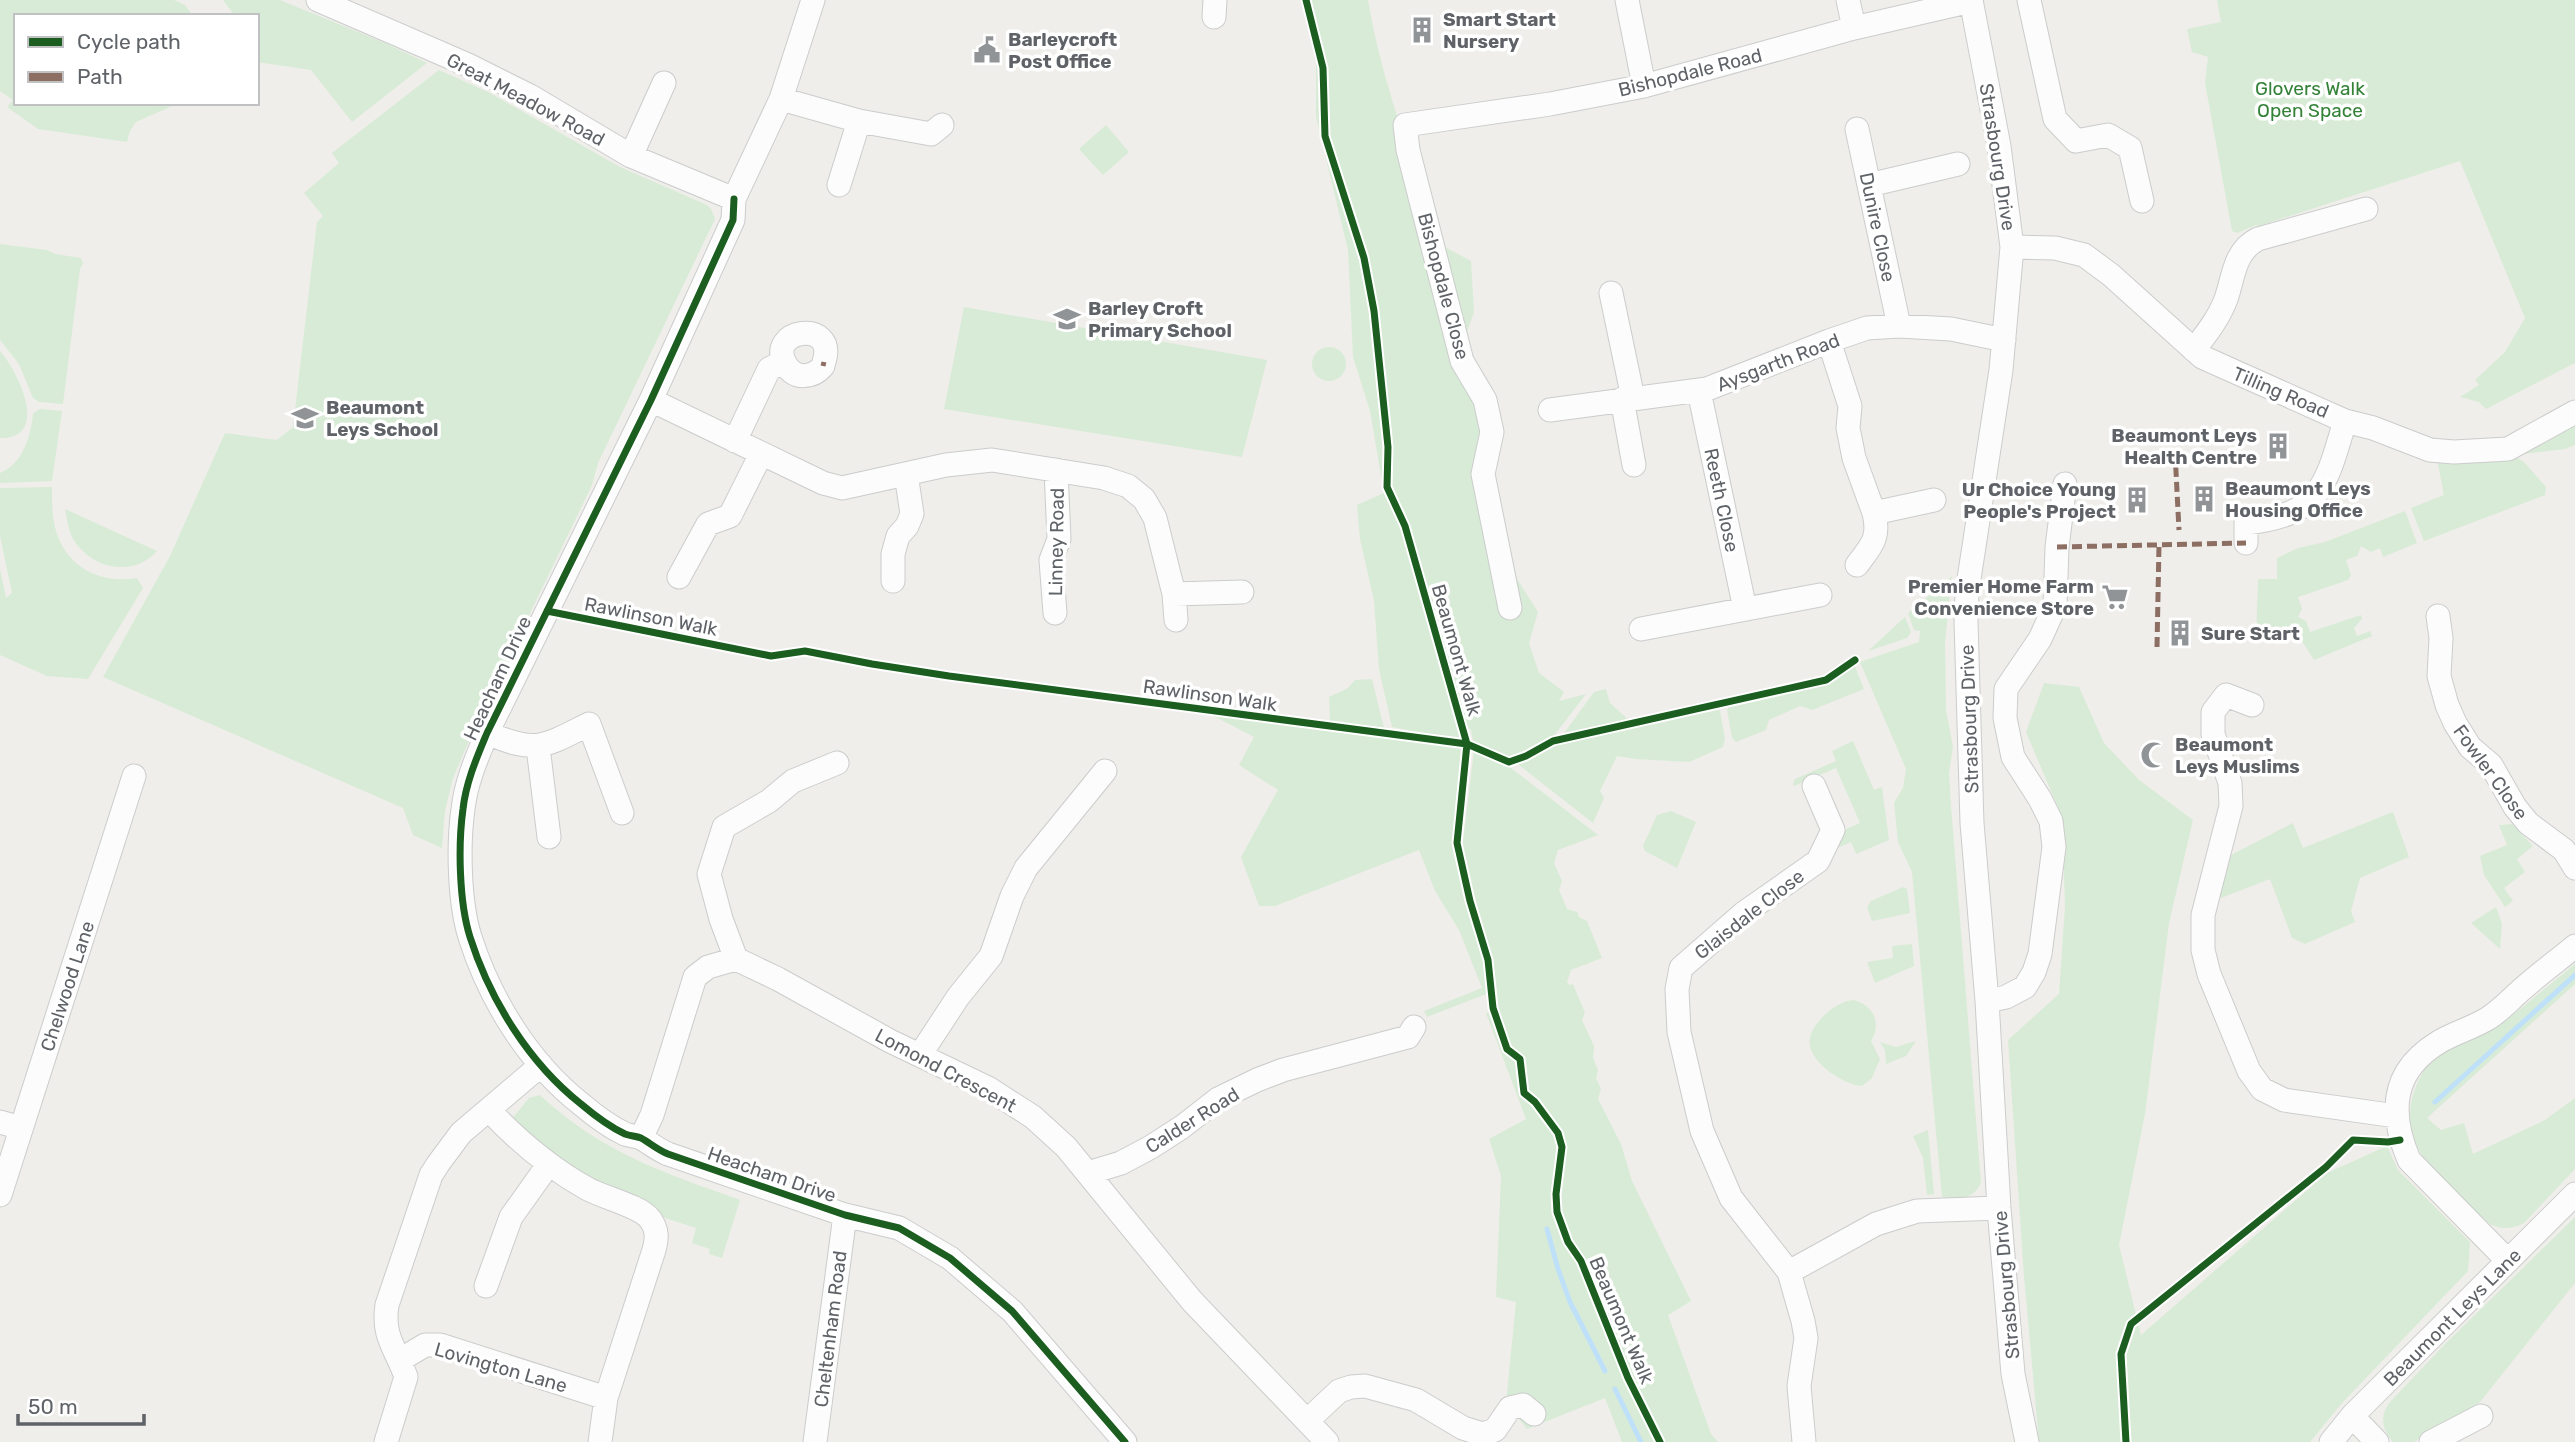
<svg xmlns="http://www.w3.org/2000/svg" width="2575" height="1442" viewBox="0 0 2575 1442" font-family="Rubik,sans-serif">
<style>
.green{fill:#d8ebd6}
.lines{fill:none;stroke-linecap:round;stroke-linejoin:round}
.stream{stroke:#bfe0f9;stroke-width:5}
.minor-casing{stroke:#cbcccc;stroke-width:25}
.minor{stroke:#fdfcfc;stroke-width:23}
.quiet{stroke:#8d6e63;stroke-width:5;stroke-dasharray:10 5;stroke-linecap:butt}
.cycleway-casing{stroke:#fff;stroke-width:11}
.cycleway{stroke:#1b5e20;stroke-width:7}
.labels{text-anchor:middle;stroke-width:7;stroke-linejoin:round;paint-order:stroke}
.poi-label{font-size:19px;font-weight:bold;fill:#5f6368;stroke:#fff;text-anchor:start}
.street-label{font-size:19px;fill:#5f6368;stroke:#fff}
.park-label{font-size:19px;fill:#348238;stroke:#fff}
</style>
<rect width="100%" height="100%" fill="#efeeea"/>
<!-- green -->
<path class="green" d="M0,0h174l11,5 8,11h-177v87h163l-43,19 -6,9 -3,11 -89,-13 -31,-22 6,-7 -13,-9z
M223,0h57l105,43 42,20 -75,59 -41,-52 -54,-8v-46h-22z
M1305,0h63c14,84 46,165 73,245l30,16 3,51 -13,37 16,49 40,181 21,33 -9,31 10,30 25,19 -5,9 27,-7 -33,43 -29,17 -16,3 -35,-16 -2,-11 -16,-17 7,27 -70,-13 -13,-58 -5,-68 -14,-62 -3,-34 27,-12 -14,-82 -17,-54 -5,-107 -32,-133v-53z
M2217,0h358v363l-89,46 -7,-7 -19,-5 19,-12 -4,-5 30,-28 20,-34 -65,-157 -201,65 -3,-1 -19,8 -5,-2 -27,-148 3,-26 -16,-5 -5,-23 34,-7z
M439,70l51,23 130,74 87,38 4,4 4,10 -117,244 -6,22 -119,246 -20,47 -8,33 -3,37 -29,-13 -10,-27 -300,-131 67,-121 55,-123 52,7 16,-13 24,-205 6,-6 -19,-23 35,-30 -7,-10z
M1106,125l23,27 -26,23 -24,-26z
M0,244l47,6 8,4 26,4 2,5 -3,6 -17,135 -24,-2 -6,-4 -14,-34 -19,-24z
M964,307l303,53 -25,97 -298,-48z
M1312 364a17 17 0 1 1 34 0a17 17 0 1 1-34 0Z
M0,351c18,20 51,88 0,87z
M40,409l22,2 -10,70 -52,2v-10c23,-9 31,-37 33,-60z
M2575,420v25l-10,4 -42,5z
M2516,457l8,5 22,25 -1,8 -121,46 -13,-33 33,-13 -7,-36 28,4z
M52,487c0,15 0,30 4,44 11,37 45,53 81,47l6,10 -55,91 -41,-3 -47,-21v-86l6,29 6,-5 -12,-57v-48z
M65,509l92,42c-25,28 -68,17 -85,-14 -4,-9 -5,-18 -7,-28z
M2405,511l12,32 -34,14 -3,-9 -9,4 -10,-6 -4,10 -11,4 5,15 -3,5 -50,17 4,12 -4,8 8,4 4,11 51,-17 1,4 -8,9 3,8 13,-5 2,5 -58,24 -14,-22 -17,-7 -27,10 2,-62h19v-21l21,-10 27,-6z
M1952,576l-7,66 1,68 7,37 -4,26 2,33 30,377c-8,17 -23,17 -39,14l-30,-325 -14,-30 -4,-39 9,-15 3,-19 -46,-107 59,-20 1,-11 -6,-1 -6,-17z
M1905,617l6,15 -4,6 -39,13z
M1854,664l10,25 -52,21 -12,-4 -31,14 -3,10 -30,12 -4,-4 -5,-28 3,-5 97,-22z
M1372,679l12,49 -54,-7 -1,-24 19,-9 7,-8z
M2044,683l35,4 25,56 35,37 54,40 -24,103 -24,191 -26,131 22,90 186,-162 60,-27 11,24 72,72 -2,29 -126,132 -32,39h-271l-15,-166 -16,-236 51,-46 6,-88 -3,-89 -36,-85z
M1606,689l4,14 20,18 -68,15 32,-44z
M1716,708l4,3 5,28 -2,8 -34,15 -53,-3 -19,-3 -17,35 4,7 -11,25 -78,-61 12,-3 27,-15z
M1206,712l255,36 -8,100 12,54 20,59 4,32 -62,24 -3,-6 58,-23 -23,-58 -24,-39 -16,-41 -144,56h-16l-18,-49 37,-67 -39,-25 15,-28z
M1853,741l21,49 8,-3 7,53 -33,14 -5,-12 -16,7 9,-19 16,-7 -24,-55 -42,18 -1,-2 2,-5 41,-18 -4,-10z
M1474,751l33,14 91,70 -40,15 -4,13 8,18 -3,9 8,19 10,3 2,5 8,4 15,37 -31,12 -4,12 2,3 4,-1 12,29 -3,7 12,26 -1,12 5,12 -2,8 5,11 -3,10 23,45 11,37 59,120 -23,14 43,119 7,8h-96l-17,-44 -78,31 -21,-26 10,-101 -20,-5 5,-121 -12,-37 37,-20 -40,-106 13,-4 -7,-49 -30,-111z
M1671,811l25,11 -19,46 -32,-17 -2,-5 14,-31z
M2393,812l16,45 -49,21 -9,33 4,11 -50,22 -13,-6 -22,-59 -54,21 15,-45 62,-32 10,25z
M2512,824l21,22 -16,13 8,13 -21,16 9,13 -8,6 -21,-32 -4,-19 27,-11 -8,-20z
M1903,887l4,2 3,24 -38,8 -5,-14 4,-6z
M2496,907l6,17 -2,25 -29,-26z
M1912,944l2,22 -39,17 -8,-21 26,-4 -1,-12z
M2575,964v20l-148,134 14,12 23,-7 9,31 72,-34 30,-22v71l-51,54c-12,6 -22,7 -34,1 -47,-44 -108,-81 -66,-154l-4,-3 6,-7 82,-41z
M1854,1000c20,6 28,23 17,41l9,18 -8,19 -10,8c-19,-1 -57,-26 -52,-48 2,-11 11,-20 19,-27 8,-6 15,-10 25,-11z
M1916,1041l-10,15 -20,8 -1,-14 -5,-8 16,5z
M540,1095c62,58 123,77 200,105l-18,58 -13,-4 1,-5 -18,-6 4,-15 -37,-12 -98,-53 -50,-43 18,-22z
M1928,1130l6,64 -7,1 -4,-37 -10,-22z
M2575,1217v66l-95,119 -66,40h-21c-11,-13 -14,-26 -3,-40l55,-58z"/>
<g class="lines">
<!-- stream -->
<path class="stream" d="M2435,1102l140,-127
M1547,1229l11,40 12,33 35,69
M1615,1389l26,53"/>
<!-- minor casing -->
<g class="minor-casing">
<path id="minor" d="M318,0l150,65 62,31 101,60 103,43
M813,0l-32,99 -47,100 -1,21 -82,180 -164,333c-10,24 -21,49 -24,76 -5,36 -4,93 7,128 20,63 59,126 111,167 13,11 29,23 44,30 5,2 11,2 16,4 9,5 17,12 27,16l177,61 54,13 51,30 62,53 113,131
M1627,0l17,86
M1848,0l6,28
M1971,0l28,146 13,101 -11,123 -34,222 -1,30 6,201 15,178 12,207 14,166 14,68
M2029,0l26,119 21,22 32,-6 22,13 12,53
M1214,17l1,-17
M781,99l78,22 72,13 11,-9
M1857,129l42,197
M631,156l33,-73
M839,185l20,-64
M1869,185l89,-21
M2012,247l43,1 29,7 27,20 91,82 143,64 28,7 57,22 24,2 54,-3 67,-37
M1611,293l22,105
M1829,341l21,65 -2,22 6,30 20,55
M2194,350c12,-16 25,-32 32,-51 8,-23 8,-48 32,-60l108,-30
M823,366c-10,12 -28,14 -37,-1 -22,-36 52,-47 38,-3
M1699,391l46,218
M1622,399l12,66
M651,400l172,83 19,5 104,-23 46,-5 112,18 24,8 16,13 11,19 19,76 2,26
M1550,410l157,-21 122,-48 38,-13 32,-2 52,3 53,11
M735,441l34,-72 15,-8
M2246,543v-20c75,-8 80,-38 99,-102
M1857,565c15,-20 23,-27 17,-52l60,-13
M679,577l29,-53 22,-8 31,-62
M893,581v-27l5,-18 9,-10 5,-12 -6,-40
M1174,594l68,-2
M1510,608l-27,-134 9,-42 -7,-32 -23,-39 -54,-211 -3,-25 145,-21 94,-18 210,-58 117,-27
M1055,613l-4,-53 8,-21 -3,-69
M2438,616l3,22 -2,38 8,29 8,18 15,24 21,18 24,42 13,16 36,27 11,18
M1641,629l179,-34
M2252,705l-26,-10 -13,17v22l17,49 1,23 -28,109v35l6,24 40,97 13,18 22,11 112,16
M487,733c50,21 56,14 102,-9l33,89
M538,747l11,90
M736,959l-15,-40 -12,-45 15,-47 45,-26 24,-20 44,-18
M1987,1001l19,-4 19,-10 9,-15 6,-18 14,-107 -3,-26 -11,-22 -27,-42 -8,-39 1,-29 34,-50 15,-33 2,-59 8,-63
M920,1055l38,-58 33,-41 21,-60 14,-28 79,-97
M489,1110c29,31 60,57 97,78 17,10 53,17 64,31 8,11 7,20 4,31l-48,148 -6,44
M0,1122l21,6
M641,1138l11,-23 43,-138 13,-10 28,-8 42,20 112,62 98,47 45,29 33,30 126,154 135,141
M1088,1173l33,-10 30,-16 31,-20 36,-28 39,-19 26,-10 125,-33 6,-10
M0,1195l134,-419
M2508,1261l-99,-101c-20,-47 -18,-89 30,-118 15,-9 33,-14 48,-23 12,-7 23,-19 33,-28 18,-16 37,-30 55,-45
M1789,1272l87,-48 41,-13 82,-3
M486,1286l25,-69 37,-52
M400,1360l25,-15h15l166,53
M2352,1416l25,26
M1307,1421l32,-30 12,-4 14,-1 51,14 47,28 19,6 13,-4 15,-22 13,-3 11,9
M386,1442l20,-65c-10,-29 -24,-40 -19,-72l44,-130 7,-11 23,-31 80,-68
M815,1442l30,-227
M1804,1442l-5,-56 7,-48 -3,-17 -14,-49 -58,-74 -29,-67 -23,-99 -2,-43 4,-21 63,-55 74,-52 15,-31 -19,-44
M2331,1442l21,-26 223,-222
M2431,1442l50,-26"/>
</g>
<!-- minor -->
<use href="#minor" class="minor"/>
<!-- quiet -->
<path class="quiet" d="M823,366l1,-4
M2175,452l4,78
M2057,547l189,-4
M2157,647l2,-102"/>
<!-- cycleway casing -->
<g class="cycleway-casing">
<path id="cycleway" d="M1306,0l17,68 2,68 39,122 10,53 14,136 -1,40 18,39 62,218 -10,99 13,58 18,59 5,48 14,41 13,10 4,34 11,9 23,31 4,14 -6,47 1,18 11,30 13,19 47,117 32,64
M734,199l-1,21 -82,180 -164,333c-10,24 -21,49 -24,76 -5,36 -4,93 7,128 20,63 59,126 111,167 13,11 29,23 44,30 5,2 11,2 16,4 9,5 17,12 27,16l177,61 54,13 51,30 62,53 113,131
M547,611l224,45 34,-5 67,13 77,12 518,68 42,18 17,-6 27,-15 273,-61 29,-20
M2126,1442l-5,-88 10,-30 195,-157 27,-27 35,2 12,-2"/>
</g>
<!-- cycleway -->
<use href="#cycleway" class="cycleway"/>
</g>
<!-- icons -->
<defs>
<g id="building-bare" transform="scale(2.1)"><path d="M-4-6H4V6H1V3H-1V6H-4ZM-2.5-4.3h1.7v1.8h-1.7ZM.8-4.3h1.7v1.8H.8ZM-2.5-1h1.7V.8h-1.7ZM.8-1h1.7V.8H.8Z" fill="#919496" stroke="#fff" stroke-width="2.5" paint-order="stroke"/></g>
<g id="civic-bare" transform="scale(2.1)"><path d="M-.6-6.5H3V-4.5H.6V-3L4-1V1h2V6H-6V1h2V-1L-.6-3ZM-1.2 2.5V6h2.4V2.5Z" fill="#919496" stroke="#fff" stroke-width="2.5" paint-order="stroke"/></g>
<g id="school-bare" transform="scale(2.1)"><path d="M0-5L7-2L0 1L-7-2ZM-4 1L0 2.5L4 1V4Q0 6-4 4Z" fill="#919496" stroke="#fff" stroke-width="2.5" paint-order="stroke"/></g>
<g id="supermarket-bare" transform="scale(2.1)"><path d="M-6-5.5h2.5l.6 2H6L4.5 2H-2.5L-4.4-4H-6ZM-1.5 3.2a1.3 1.3 0 1 0 .1 0ZM3 3.2a1.3 1.3 0 1 0 .1 0Z" fill="#919496" stroke="#fff" stroke-width="2.5" paint-order="stroke"/></g>
<g id="mosque-bare" transform="scale(2.1)"><path d="M3.5-4.9A6 6 0 1 0 3.5 4.9A5 5 0 1 1 3.5-4.9Z" fill="#919496" stroke="#fff" stroke-width="2.5" paint-order="stroke"/></g>
</defs>
<g fill-rule="evenodd">
<use href="#building-bare" x="1422" y="30"/>
<use href="#civic-bare" x="987" y="50"/>
<use href="#school-bare" x="1067" y="319"/>
<use href="#school-bare" x="305" y="418"/>
<use href="#building-bare" x="2278" y="446"/>
<use href="#building-bare" x="2204" y="499"/>
<use href="#building-bare" x="2137" y="500"/>
<use href="#supermarket-bare" x="2115" y="597"/>
<use href="#building-bare" x="2180" y="633"/>
<use href="#mosque-bare" x="2154" y="755"/>
</g>
<g class="labels">
<!-- poi labels -->
<g class="poi-label">
<text x="1443" y="26">Smart Start<tspan x="1443" dy="22">Nursery</tspan></text>
<text x="1008" y="46">Barleycroft<tspan x="1008" dy="22">Post Office</tspan></text>
<text x="1088" y="315">Barley Croft<tspan x="1088" dy="22">Primary School</tspan></text>
<text x="326" y="414">Beaumont<tspan x="326" dy="22">Leys School</tspan></text>
<text x="2257" y="442" text-anchor="end">Beaumont Leys<tspan x="2257" dy="22">Health Centre</tspan></text>
<text x="2225" y="495">Beaumont Leys<tspan x="2225" dy="22">Housing Office</tspan></text>
<text x="2116" y="496" text-anchor="end">Ur Choice Young<tspan x="2116" dy="22">People's Project</tspan></text>
<text x="2094" y="593" text-anchor="end">Premier Home Farm<tspan x="2094" dy="22">Convenience Store</tspan></text>
<text x="2201" y="640">Sure Start</text>
<text x="2175" y="751">Beaumont<tspan x="2175" dy="22">Leys Muslims</tspan></text>
</g>
<!-- street labels -->
<g class="street-label">
<text transform="translate(1690 72) rotate(-14)" y="7">Bishopdale Road</text>
<text transform="translate(526 99) rotate(28)" y="7">Great Meadow Road</text>
<text transform="translate(1998 157) rotate(81)" y="7">Strasbourg Drive</text>
<text transform="translate(1878 227) rotate(78)" y="7">Dunire Close</text>
<text transform="translate(1444 286) rotate(75)" y="7">Bishopdale Close</text>
<text transform="translate(1778 362) rotate(-21)" y="7">Aysgarth Road</text>
<text transform="translate(2281 392) rotate(23)" y="7">Tilling Road</text>
<text transform="translate(1722 500) rotate(78)" y="7">Reeth Close</text>
<text transform="translate(1056 542) rotate(-89)" y="7">Linney Road</text>
<text transform="translate(651 616) rotate(11)" y="7">Rawlinson Walk</text>
<text transform="translate(1457 650) rotate(74)" y="7">Beaumont Walk</text>
<text transform="translate(497 678) rotate(-65)" y="7">Heacham Drive</text>
<text transform="translate(1210 695) rotate(8)" y="7">Rawlinson Walk</text>
<text transform="translate(1969 719) rotate(-92)" y="7">Strasbourg Drive</text>
<text transform="translate(2491 772) rotate(54)" y="7">Fowler Close</text>
<text transform="translate(1749 914) rotate(-38)" y="7">Glaisdale Close</text>
<text transform="translate(67 986) rotate(-72)" y="7">Chelwood Lane</text>
<text transform="translate(946 1070) rotate(28)" y="7">Lomond Crescent</text>
<text transform="translate(1192 1120) rotate(-32)" y="7">Calder Road</text>
<text transform="translate(772 1174) rotate(19)" y="7">Heacham Drive</text>
<text transform="translate(2006 1285) rotate(-95)" y="7">Strasbourg Drive</text>
<text transform="translate(2452 1317) rotate(-45)" y="7">Beaumont Leys Lane</text>
<text transform="translate(1622 1320) rotate(67)" y="7">Beaumont Walk</text>
<text transform="translate(830 1329) rotate(-83)" y="7">Cheltenham Road</text>
<text transform="translate(501 1367) rotate(16)" y="7">Lovington Lane</text>
</g>
<!-- park labels -->
<g class="park-label">
<text x="2310" y="95">Glovers Walk<tspan x="2310" dy="22">Open Space</tspan></text>
</g>
</g>
<!-- legend -->
<rect x="14" y="14" width="245" height="91" fill="#ffffff" stroke="#bfc1c3" stroke-width="2"/>
<rect x="28" y="37" width="35" height="10" fill="#1b5e20" stroke="#bfc1c3" stroke-width="2"/>
<text x="77" y="49" font-size="21" fill="#5f6368">Cycle path</text>
<rect x="28" y="72" width="35" height="10" fill="#8d6e63" stroke="#bfc1c3" stroke-width="2"/>
<text x="77" y="84" font-size="21" fill="#5f6368">Path</text>
<!-- scale -->
<path d="M18 1414v10h126v-10" fill="none" stroke="#5f6368" stroke-width="3.5"/>
<text x="28" y="1414" font-size="21" fill="#5f6368" stroke="#ffffff" stroke-width="5" paint-order="stroke">50 m</text>
</svg>
